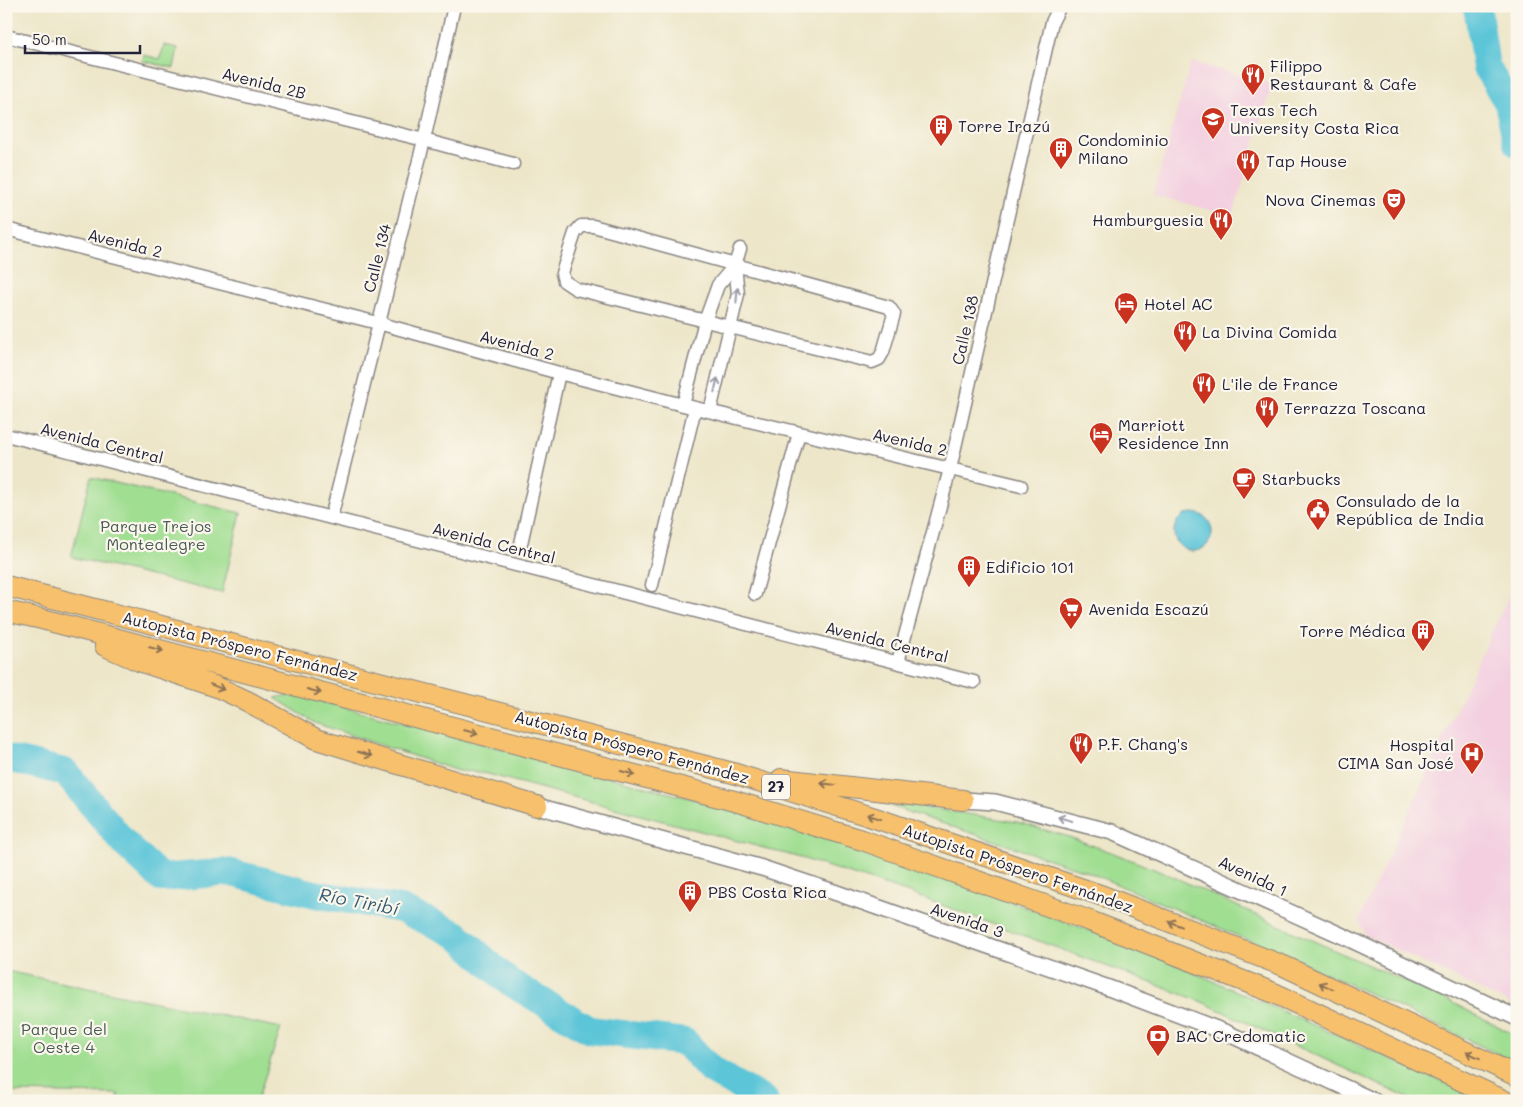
<svg xmlns="http://www.w3.org/2000/svg" width="1523" height="1107" viewBox="0 0 1523 1107" font-family="Mali,sans-serif">
<style>
.built{fill:#f3cfe0}
.green{fill:#a0de92;stroke:#618066}
.water{fill:#5cc5d8;stroke:#3f748a}
.lines{fill:none;stroke-linecap:round;stroke-linejoin:round}
.river{stroke:#5cc5d8;stroke-width:28}
.minor-casing{stroke:#888482;stroke-width:15}
.tertiary-casing{stroke:#888482;stroke-width:18}
.trunk-casing{stroke:#888482;stroke-width:22}
.minor{stroke:#fff;stroke-width:12}
.tertiary{stroke:#fff;stroke-width:15}
.trunk{stroke:#f7c06c;stroke-width:20}
.oneway{stroke:#9c9ca7}
.oneway2{stroke:#8c7154}
.labels{text-anchor:middle;stroke-width:4.5;stroke-linejoin:round;paint-order:stroke}
.shield{fill:#fbf7ec;stroke:#636270;stroke-width:1}
.shield-label{font-size:15px;font-weight:bold;fill:#22223b}
.poi-label{font-size:16px;fill:#22223b;stroke:#fbf7ec;text-anchor:start}
.street-label{font-size:16px;fill:#22223b;stroke:#fbf7ec}
.park-label{font-size:16px;fill:#485a55;stroke:#fbf7ec}
.water-label{font-size:18px;font-style:italic;fill:#365b72;stroke:#fbf7ec}
</style>
<rect width="100%" height="100%" fill="#fbf7ec"/>
<filter id="ink" filterUnits="userSpaceOnUse"><feTurbulence type="fractalNoise" baseFrequency=".02" numOctaves="2"/><feDisplacementMap in="SourceGraphic" scale="10" xChannelSelector="R" yChannelSelector="G"/><feConvolveMatrix kernelMatrix="1 2 1 2 8 2 1 2 1" color-interpolation-filters="sRGB"/></filter>
<filter id="wash" filterUnits="userSpaceOnUse"><feTurbulence type="fractalNoise" baseFrequency=".0096" numOctaves="4" result="noise"/><feDisplacementMap in="SourceGraphic" scale="20" xChannelSelector="R" yChannelSelector="G"/><feGaussianBlur stdDeviation="1.12" result="paint"/><feColorMatrix in="noise" values="0 0 0 0 0 0 0 0 0 0 0 0 0 0 0 0 0 1.4 0 .05"/><feComposite in="paint" operator="in"/></filter>
<g filter="url(#wash)">
<rect width="100%" height="100%" fill="#ede6c9"/>
<!-- built -->
<path class="built" d="M1191,62l81,22 -39,132 -80,-21z
M1517,578v429l-152,-72 -6,-15z"/>
<!-- green -->
<path class="green" d="M164,45l14,3 -4,20 -32,-7 2,-6 16,4z
M91,477l150,36 -19,80 -151,-36z
M284,696h17l509,134 326,117 351,154h-73l-214,-100 -291,-108 -108,-35 -321,-86 -22,-1 -143,-48 -40,-25z
M912,805l105,17 49,14 45,16 63,25 126,58 141,62 76,39v27l-185,-87 -244,-104 -198,-66z
M6,971l275,57 -24,73h-139v-7l-112,-2z"/>
<!-- water -->
<path class="water" d="M1174 532a19 19 0 1 1 38 0a19 19 0 1 1-38 0Z"/>
<g class="lines">
<!-- river -->
<path class="river" d="M1476,6l2,5 8,56 22,36 9,40
M6,758l59,14 60,72 36,34 67,-6 87,22 86,15 55,25 52,47 82,49 95,12 26,28 54,31"/>
</g>
</g>
<g filter="url(#ink)">
<g class="lines">
<!-- minor casing -->
<g class="minor-casing">
<path id="minor" d="M6,36l418,104 89,24
M581,226h12l296,81 5,7 -11,38 -4,7 -7,3 -296,-73 -12,-8 -2,-8 13,-40z
M6,229l372,94 181,50 124,32 338,81
M683,405l22,-84 13,-36 17,-20
M710,411l28,-117 -3,-29 5,-16
M6,435l968,247
M331,518l93,-378 30,-134
M520,548l39,-175
M652,585l43,-177
M755,594l44,-161
M898,662l52,-193 102,-447 8,-16"/>
</g>
<!-- tertiary casing -->
<g class="tertiary-casing">
<path id="tertiary" d="M963,800l32,2 117,30 233,105 172,81
M537,806l225,62 72,24 272,95 121,46 147,68"/>
</g>
<!-- trunk casing -->
<g class="trunk-casing">
<path id="trunk" d="M6,586l727,187 139,44 231,79 181,70 233,110
M6,611l36,8 696,183 127,39 225,80 184,72 231,108
M105,646l34,15 78,26 30,14 69,38 221,67
M781,779l182,21"/>
</g>
<!-- minor -->
<use href="#minor" class="minor"/>
<!-- tertiary -->
<use href="#tertiary" class="tertiary"/>
<!-- trunk -->
<use href="#trunk" class="trunk"/>
</g>
<!-- one-way arrows -->
<defs><path id="oneway-shaft" d="M-6 0H5M1.5-3L5.5 0L1.5 3" fill="none" stroke-width="1.6" stroke-linecap="round" stroke-linejoin="round" transform="scale(1.25)"/></defs>
<g class="oneway">
<use href="#oneway-shaft" transform="translate(737 295) rotate(-85)"/>
<use href="#oneway-shaft" transform="translate(716 385) rotate(-77)"/>
<use href="#oneway-shaft" transform="translate(1065 819) rotate(-165)"/>
</g>
<g class="oneway2">
<use href="#oneway-shaft" transform="translate(156 649) rotate(15)"/>
<use href="#oneway-shaft" transform="translate(217 687) rotate(22)"/>
<use href="#oneway-shaft" transform="translate(314 691) rotate(15)"/>
<use href="#oneway-shaft" transform="translate(471 732) rotate(15)"/>
<use href="#oneway-shaft" transform="translate(365 754) rotate(17)"/>
<use href="#oneway-shaft" transform="translate(628 773) rotate(15)"/>
<use href="#oneway-shaft" transform="translate(828 784) rotate(-173)"/>
<use href="#oneway-shaft" transform="translate(874 817) rotate(-162)"/>
<use href="#oneway-shaft" transform="translate(1175 924) rotate(-159)"/>
<use href="#oneway-shaft" transform="translate(1326 986) rotate(-155)"/>
<use href="#oneway-shaft" transform="translate(1473 1055) rotate(-155)"/>
</g>
</g>
<!-- icons -->
<defs>
<g id="restaurant-pin" transform="scale(1.25)"><path d="M0 17L-7.5 6A9.5 9.5 0 1 1 7.5 6Z" fill="#c8321e" stroke="#fbf7ec"/><path d="M-5-6h1v4h1v-4h1v4h1v-4h1v5L-1.5 .5V6h-2V.5L-5-1ZM5-6V6H3V1.5H1.5Q1.5-4 5-6Z" fill="#fff"/></g>
<g id="university-pin" transform="scale(1.25)"><path d="M0 17L-7.5 6A9.5 9.5 0 1 1 7.5 6Z" fill="#c8321e" stroke="#fbf7ec"/><path d="M0-5L7-2L0 1L-7-2ZM-4 1L0 2.5L4 1V4Q0 6-4 4Z" fill="#fff"/></g>
<g id="building-pin" transform="scale(1.25)"><path d="M0 17L-7.5 6A9.5 9.5 0 1 1 7.5 6Z" fill="#c8321e" stroke="#fbf7ec"/><path d="M-4-6H4V6H1V3H-1V6H-4ZM-2.5-4.3h1.7v1.8h-1.7ZM.8-4.3h1.7v1.8H.8ZM-2.5-1h1.7V.8h-1.7ZM.8-1h1.7V.8H.8Z" fill="#fff"/></g>
<g id="theatre-pin" transform="scale(1.25)"><path d="M0 17L-7.5 6A9.5 9.5 0 1 1 7.5 6Z" fill="#c8321e" stroke="#fbf7ec"/><path d="M-5-5.5Q0-4 5-5.5V0Q5 5 0 6Q-5 5-5 0ZM-3.3-2.5H-1v1.5H-3.3ZM1-2.5H3.3v1.5H1ZM-2.8 1Q0 5.5 2.8 1Z" fill="#fff"/></g>
<g id="hotel-pin" transform="scale(1.25)"><path d="M0 17L-7.5 6A9.5 9.5 0 1 1 7.5 6Z" fill="#c8321e" stroke="#fbf7ec"/><path d="M-6-4.5h1.5V1H6V5H4.5V3h-9V5H-6ZM-4 0a1.8 1.8 0 1 1 3.6 0ZM.5 0V-2.5h3Q6-2.5 6 0Z" fill="#fff"/></g>
<g id="cafe-pin" transform="scale(1.25)"><path d="M0 17L-7.5 6A9.5 9.5 0 1 1 7.5 6Z" fill="#c8321e" stroke="#fbf7ec"/><path d="M-5.5-4.5H6V0H3Q3 3.5 0 3.5H-2.5Q-5.5 3.5-5.5 0ZM3-3.2v2h1.7v-2ZM-6 4.5H4V6H-6Z" fill="#fff"/></g>
<g id="civic-pin" transform="scale(1.25)"><path d="M0 17L-7.5 6A9.5 9.5 0 1 1 7.5 6Z" fill="#c8321e" stroke="#fbf7ec"/><path d="M-.6-6.5H3V-4.5H.6V-3L4-1V1h2V6H-6V1h2V-1L-.6-3ZM-1.2 2.5V6h2.4V2.5Z" fill="#fff"/></g>
<g id="supermarket-pin" transform="scale(1.25)"><path d="M0 17L-7.5 6A9.5 9.5 0 1 1 7.5 6Z" fill="#c8321e" stroke="#fbf7ec"/><path d="M-6-5.5h2.5l.6 2H6L4.5 2H-2.5L-4.4-4H-6ZM-1.5 3.2a1.3 1.3 0 1 0 .1 0ZM3 3.2a1.3 1.3 0 1 0 .1 0Z" fill="#fff"/></g>
<g id="hospital-pin" transform="scale(1.25)"><path d="M0 17L-7.5 6A9.5 9.5 0 1 1 7.5 6Z" fill="#c8321e" stroke="#fbf7ec"/><path d="M-5-5h3v3.5h4V-5h3V5h-3V1.5h-4V5h-3Z" fill="#fff"/></g>
<g id="bank-pin" transform="scale(1.25)"><path d="M0 17L-7.5 6A9.5 9.5 0 1 1 7.5 6Z" fill="#c8321e" stroke="#fbf7ec"/><path d="M-6-4H6V4H-6ZM0-2.3a2.3 2.3 0 1 0 0 4.6a2.3 2.3 0 1 0 0-4.6Z" fill="#fff"/></g>
</defs>
<g fill-rule="evenodd">
<use href="#restaurant-pin" x="1253" y="75"/>
<use href="#university-pin" x="1213" y="119"/>
<use href="#building-pin" x="941" y="126"/>
<use href="#building-pin" x="1061" y="149"/>
<use href="#restaurant-pin" x="1248" y="161"/>
<use href="#theatre-pin" x="1394" y="200"/>
<use href="#restaurant-pin" x="1221" y="220"/>
<use href="#hotel-pin" x="1126" y="304"/>
<use href="#restaurant-pin" x="1185" y="332"/>
<use href="#restaurant-pin" x="1204" y="384"/>
<use href="#restaurant-pin" x="1267" y="408"/>
<use href="#hotel-pin" x="1101" y="434"/>
<use href="#cafe-pin" x="1244" y="479"/>
<use href="#civic-pin" x="1318" y="510"/>
<use href="#building-pin" x="969" y="567"/>
<use href="#supermarket-pin" x="1071" y="609"/>
<use href="#building-pin" x="1423" y="631"/>
<use href="#restaurant-pin" x="1081" y="744"/>
<use href="#hospital-pin" x="1472" y="754"/>
<use href="#building-pin" x="690" y="892"/>
<use href="#bank-pin" x="1158" y="1036"/>
</g>
<g class="labels">
<!-- shield labels -->
<rect class="shield" x="762" y="774.5" width="28" height="25" rx="4"/>
<g class="shield-label">
<text x="776" y="792">27</text>
</g>
<!-- poi labels -->
<g class="poi-label">
<text x="1270" y="72">Filippo<tspan x="1270" dy="18">Restaurant &amp; Cafe</tspan></text>
<text x="1230" y="116">Texas Tech<tspan x="1230" dy="18">University Costa Rica</tspan></text>
<text x="958" y="132">Torre Irazú</text>
<text x="1078" y="146">Condominio<tspan x="1078" dy="18">Milano</tspan></text>
<text x="1266" y="167">Tap House</text>
<text x="1376" y="206" text-anchor="end">Nova Cinemas</text>
<text x="1204" y="226" text-anchor="end">Hamburguesia</text>
<text x="1144" y="310">Hotel AC</text>
<text x="1202" y="338">La Divina Comida</text>
<text x="1222" y="390">L'ile de France</text>
<text x="1284" y="414">Terrazza Toscana</text>
<text x="1118" y="431">Marriott<tspan x="1118" dy="18">Residence Inn</tspan></text>
<text x="1262" y="485">Starbucks</text>
<text x="1336" y="507">Consulado de la<tspan x="1336" dy="18">República de India</tspan></text>
<text x="986" y="573">Edificio 101</text>
<text x="1088" y="615">Avenida Escazú</text>
<text x="1406" y="637" text-anchor="end">Torre Médica</text>
<text x="1098" y="750">P.F. Chang's</text>
<text x="1454" y="751" text-anchor="end">Hospital<tspan x="1454" dy="18">CIMA San José</tspan></text>
<text x="708" y="898">PBS Costa Rica</text>
<text x="1176" y="1042">BAC Credomatic</text>
</g>
<!-- street labels -->
<g class="street-label">
<text transform="translate(264 83) rotate(14)" y="6">Avenida 2B</text>
<text transform="translate(125 243) rotate(14)" y="6">Avenida 2</text>
<text transform="translate(377 258) rotate(-76)" y="6">Calle 134</text>
<text transform="translate(965 330) rotate(-77)" y="6">Calle 138</text>
<text transform="translate(517 345) rotate(15)" y="6">Avenida 2</text>
<text transform="translate(910 442) rotate(13)" y="6">Avenida 2</text>
<text transform="translate(102 443) rotate(14)" y="6">Avenida Central</text>
<text transform="translate(494 543) rotate(14)" y="6">Avenida Central</text>
<text transform="translate(887 642) rotate(14)" y="6">Avenida Central</text>
<text transform="translate(240 646) rotate(14)" y="6">Autopista Próspero Fernández</text>
<text transform="translate(632 747) rotate(15)" y="6">Autopista Próspero Fernández</text>
<text transform="translate(1018 868) rotate(19)" y="6">Autopista Próspero Fernández</text>
<text transform="translate(1253 876) rotate(25)" y="6">Avenida 1</text>
<text transform="translate(967 920) rotate(19)" y="6">Avenida 3</text>
</g>
<!-- park labels -->
<g class="park-label">
<text x="156" y="532">Parque Trejos<tspan x="156" dy="18">Montealegre</tspan></text>
<text x="64" y="1035">Parque del<tspan x="64" dy="18">Oeste 4</tspan></text>
</g>
<!-- water labels -->
<g class="water-label">
<text transform="translate(359 902) rotate(11)" y="6">Río Tiribí</text>
</g>
</g>
<!-- margin -->
<rect width="1523" height="1107" fill="none" stroke="#fbf7ec" stroke-width="25"/>
<!-- scale -->
<path d="M25 45v8h115v-8" fill="none" stroke="#22223b" stroke-width="2.5"/>
<text x="32" y="45" font-size="15" fill="#22223b" stroke="#fbf7ec" stroke-width="4" paint-order="stroke">50 m</text>
</svg>
